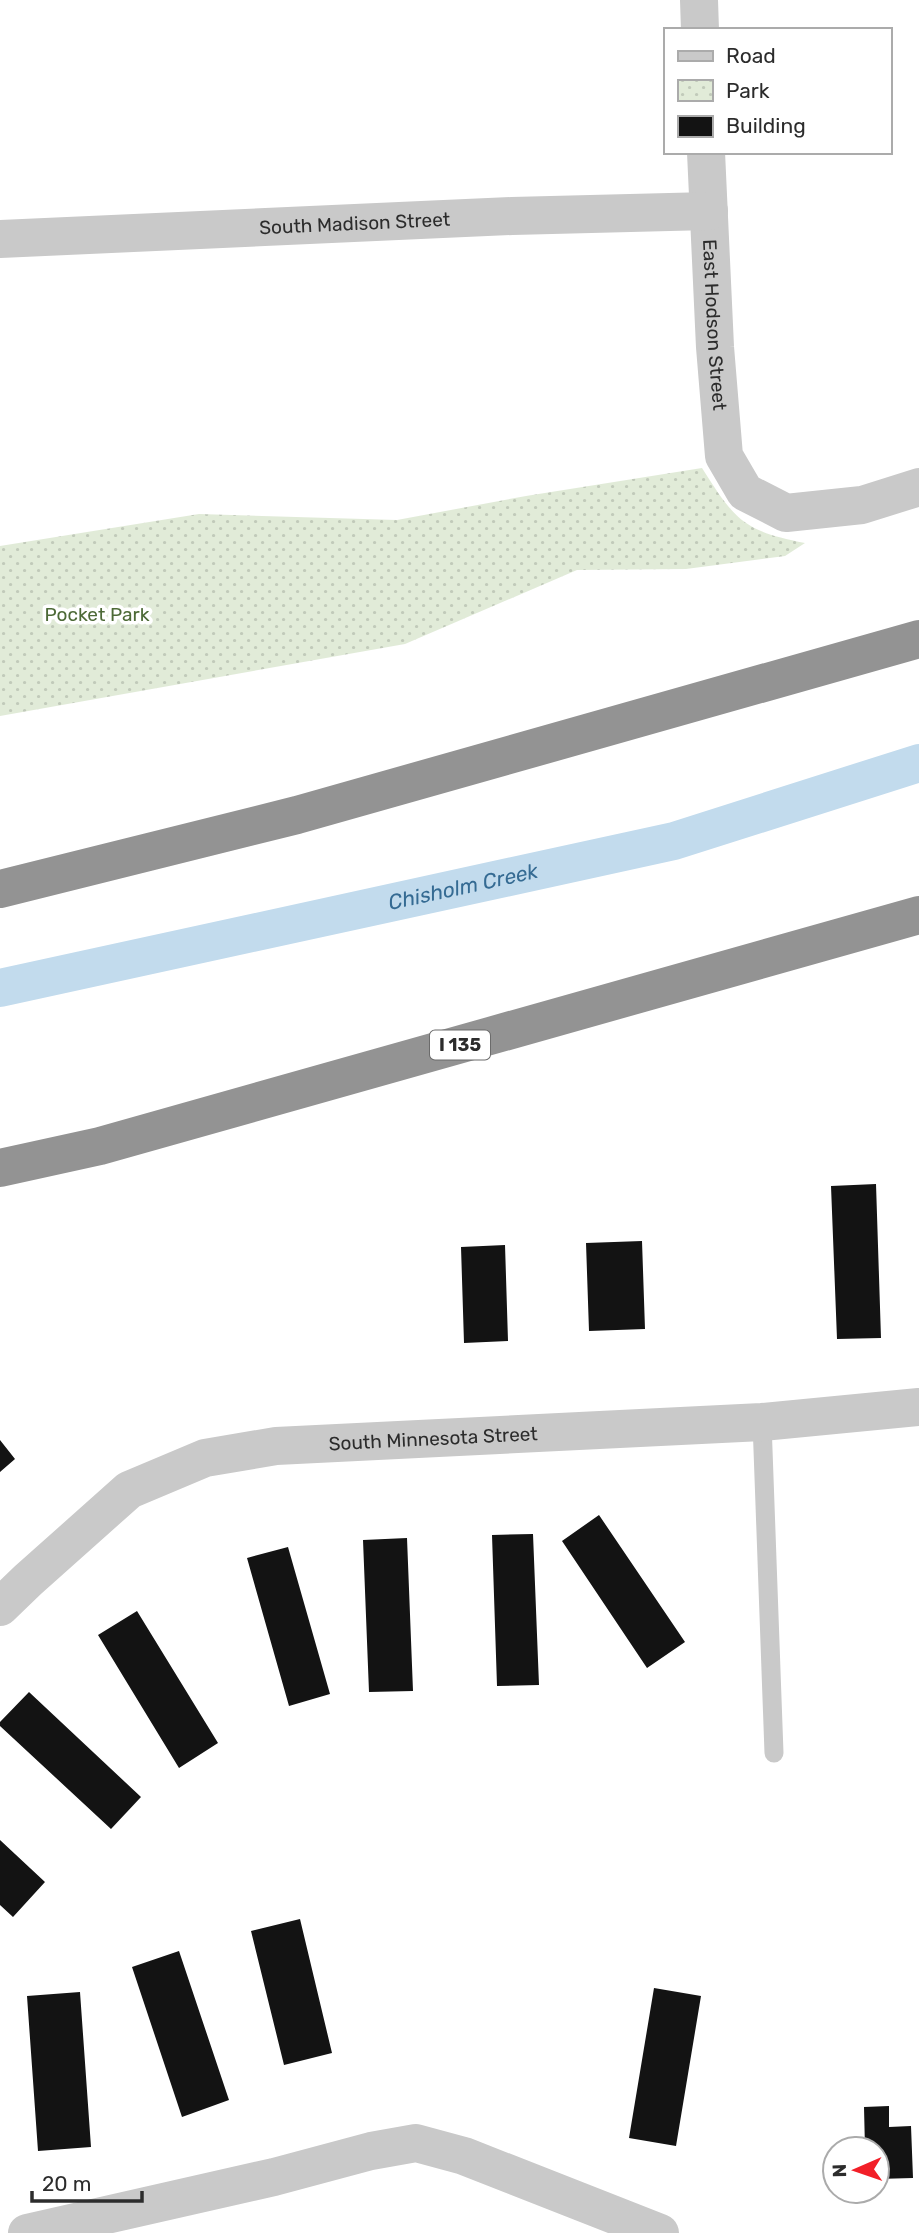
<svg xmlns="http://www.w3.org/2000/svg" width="919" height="2233" viewBox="0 0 919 2233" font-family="Rubik,sans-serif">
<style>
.park{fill:url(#park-dots)}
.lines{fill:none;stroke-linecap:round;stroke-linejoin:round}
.canal{stroke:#c2dbed;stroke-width:38}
.building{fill:#131313}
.service{stroke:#c9c9c9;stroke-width:19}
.minor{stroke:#c9c9c9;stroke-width:38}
.motorway{stroke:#939393;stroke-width:38}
.labels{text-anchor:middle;stroke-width:7;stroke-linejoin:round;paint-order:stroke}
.shield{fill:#fff;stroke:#6b6b6b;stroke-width:2}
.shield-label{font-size:18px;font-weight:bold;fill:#2c2c2c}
.street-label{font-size:19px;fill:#2c2c2c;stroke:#fff}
.park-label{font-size:19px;fill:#4d6a37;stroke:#fff}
.water-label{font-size:21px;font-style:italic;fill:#356b93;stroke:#fff}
</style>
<defs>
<pattern id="park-dots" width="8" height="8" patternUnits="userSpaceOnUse" patternTransform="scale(1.75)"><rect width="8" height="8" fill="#e1ebd8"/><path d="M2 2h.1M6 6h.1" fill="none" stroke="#c1caba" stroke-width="1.8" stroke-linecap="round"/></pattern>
</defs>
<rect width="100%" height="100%" fill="#fff"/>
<!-- park -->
<path class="park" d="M702,468c33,52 41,63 103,75l-20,13 -99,13 -109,1 -172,74 -405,72v-170l199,-32 198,6 129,-24z"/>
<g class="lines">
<!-- canal -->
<path class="canal" id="s1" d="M0,988l674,-147 245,-78"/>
</g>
<!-- building -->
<path class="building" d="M876,1184l5,154 -44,1 -6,-153z
M642,1241l3,88 -56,2 -3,-88z
M505,1245l3,96 -44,2 -3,-96z
M0,1440l15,19 -15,13z
M599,1515l86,127 -38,26 -85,-127z
M533,1534l6,151 -42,1 -5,-151z
M407,1538l6,153 -44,1 -6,-152z
M288,1547l42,147 -41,12 -42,-148z
M137,1611l81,132 -39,25 -81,-133z
M29,1692l112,105 -30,32 -111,-103v-4z
M0,1840l45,42 -32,35 -13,-12z
M300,1919l32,134 -48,12 -33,-134z
M179,1951l50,149 -47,17 -50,-150z
M654,1988l47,8 -25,150 -47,-8z
M80,1992l11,155 -53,4 -11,-155z
M889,2106v21l22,-1 2,52 -36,1v-30h-12l-1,-42z"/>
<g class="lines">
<!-- service -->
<path class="service" d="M762,1422l12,331"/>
<!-- minor -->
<g class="minor">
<path d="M699,0l1,30"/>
<path id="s2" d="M706,152l9,195 9,109 21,36 41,21 76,-8 57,-18"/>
<path id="s3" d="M0,239l512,-23 197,-5"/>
<path id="s4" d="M0,1607l28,-27 101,-90 76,-32 71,-12 486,-24 157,-15"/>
<path d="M27,2233l247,-56 97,-26 45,-8 48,13 196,77"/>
</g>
<!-- motorway -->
<path class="motorway" d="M0,889l297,-74 622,-176
M0,1168l100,-22 819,-231"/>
</g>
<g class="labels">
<!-- shield labels -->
<rect class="shield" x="430" y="1030.5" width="60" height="29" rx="5"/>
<g class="shield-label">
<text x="460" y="1051">I 135</text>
</g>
<!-- street labels -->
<g class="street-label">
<text dy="7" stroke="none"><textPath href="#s3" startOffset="355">South Madison Street</textPath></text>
<text dy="7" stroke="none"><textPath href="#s2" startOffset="173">East Hodson Street</textPath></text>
<text dy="7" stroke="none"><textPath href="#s4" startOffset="486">South Minnesota Street</textPath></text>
</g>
<!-- park labels -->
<g class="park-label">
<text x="97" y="621">Pocket Park</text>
</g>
<!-- water labels -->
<g class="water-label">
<text dy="7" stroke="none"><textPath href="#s1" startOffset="474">Chisholm Creek</textPath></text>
</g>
</g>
<!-- legend -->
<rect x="664" y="28" width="228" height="126" fill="#ffffff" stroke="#ababab" stroke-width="2"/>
<rect x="678" y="51" width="35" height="10" fill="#c9c9c9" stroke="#ababab" stroke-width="2"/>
<text x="726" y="63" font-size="21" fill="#2c2c2c">Road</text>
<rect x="678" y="80" width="35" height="21" fill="url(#park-dots)" stroke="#ababab" stroke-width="2"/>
<text x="726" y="98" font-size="21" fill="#2c2c2c">Park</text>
<rect x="678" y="116" width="35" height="21" fill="#131313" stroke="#ababab" stroke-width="2"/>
<text x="726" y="133" font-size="21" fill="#2c2c2c">Building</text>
<!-- north arrow -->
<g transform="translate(856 2170) rotate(268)"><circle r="33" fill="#ffffff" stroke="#ababab" stroke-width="2"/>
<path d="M0-5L12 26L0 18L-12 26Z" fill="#f21f28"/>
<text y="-10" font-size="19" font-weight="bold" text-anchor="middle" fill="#2c2c2c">N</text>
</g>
<!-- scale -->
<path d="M32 2191v10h110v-10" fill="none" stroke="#2c2c2c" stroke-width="3.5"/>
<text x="42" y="2191" font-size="21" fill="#2c2c2c" stroke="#ffffff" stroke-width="5" paint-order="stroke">20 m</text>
</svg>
